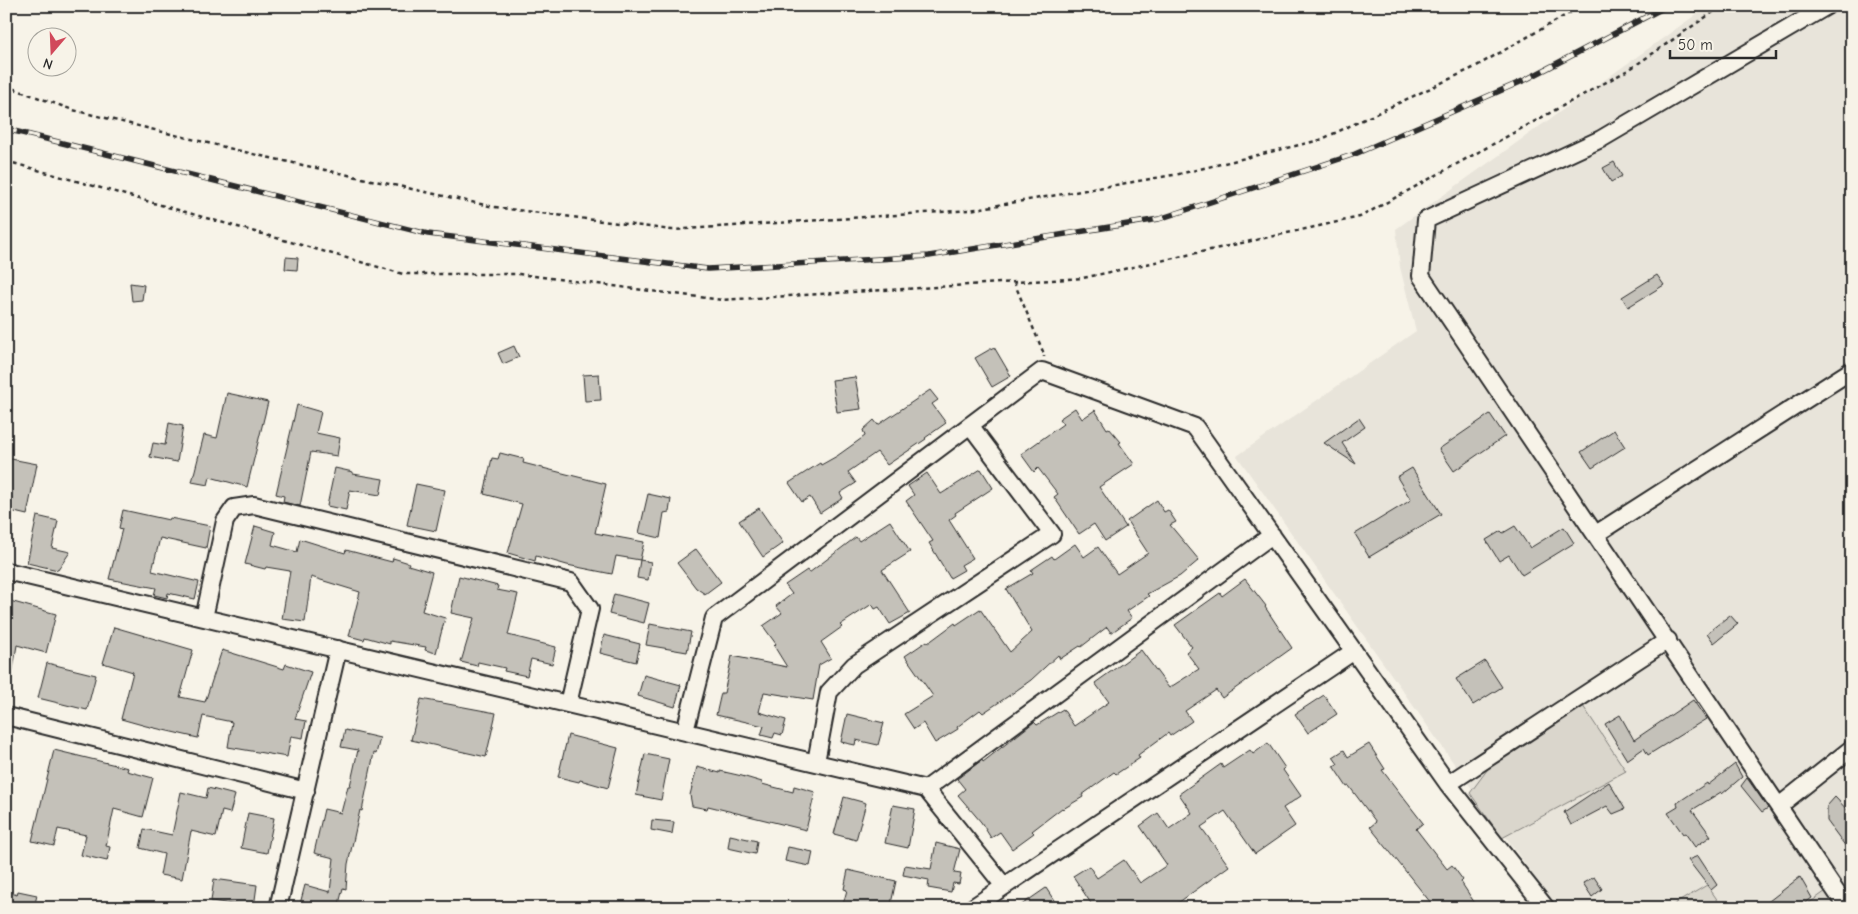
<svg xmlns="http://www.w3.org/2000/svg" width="1858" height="914" viewBox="0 0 1858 914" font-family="'Comic Neue',sans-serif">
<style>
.built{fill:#e8e4da}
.green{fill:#dad6cc;stroke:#82807c}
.building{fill:#c4c1b9;stroke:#2b2b2b}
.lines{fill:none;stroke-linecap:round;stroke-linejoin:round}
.minor-casing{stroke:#2b2b2b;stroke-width:20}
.path{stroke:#2b2b2b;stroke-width:2.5;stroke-dasharray:4 4;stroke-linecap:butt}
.minor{stroke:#f7f3e8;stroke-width:16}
.rail-casing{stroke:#2b2b2b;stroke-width:5.5}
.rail{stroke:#f7f3e8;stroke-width:4;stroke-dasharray:11;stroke-linecap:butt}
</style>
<rect width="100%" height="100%" fill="#f7f3e8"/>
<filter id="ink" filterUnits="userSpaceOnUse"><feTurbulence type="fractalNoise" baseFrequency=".02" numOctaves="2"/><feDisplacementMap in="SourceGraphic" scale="10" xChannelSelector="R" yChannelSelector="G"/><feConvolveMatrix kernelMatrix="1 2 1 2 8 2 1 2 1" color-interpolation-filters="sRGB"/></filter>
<g filter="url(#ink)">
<!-- built -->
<path class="built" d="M1708,6h144v902h-296l-319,-452 179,-125 -16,-64 -4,-38z"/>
<!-- green -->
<path class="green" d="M1581,703l45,68 -124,67 -32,-45 23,-31z
M1707,885l16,23h-55z
M1829,889l13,19h-40z"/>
<!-- building -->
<path class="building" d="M1614,162l8,14 -11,6 -8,-14z
M286,257l12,1 -1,12 -12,-1z
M1657,275l7,10 -36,22 -6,-10z
M130,283l14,2 -2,15 -10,1z
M514,346l5,11 -16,7 -5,-11z
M994,347l17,29 -19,11 -17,-29z
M599,374l2,26 -16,1 -2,-26z
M855,377l6,32 -24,3 -5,-32z
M930,390l8,10 -6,4 14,19 -21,15 1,1 -39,26 -10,-13 -29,20 8,11 -16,10 3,5 -23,15 -10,-16 -8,5 -13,-19 31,-20 1,2 16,-9 28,-20 -2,-6 11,-10 4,5z
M227,393l41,9 -21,85 -37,-10 -2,8 -16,-3 12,-47 13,3z
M297,405l24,7 -5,21 24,5 -3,18 -26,-4 -11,54 -17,-4 1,-6 -8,-2z
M1075,408l7,11 13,-9 12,19 2,-1 12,14 -2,1 15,21 -35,23 27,40 -21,14 -11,-17 -15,10 -25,-37 4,-3 -20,-26 -4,4 -13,-18 42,-30 -4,-5z
M1490,414l15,22 -51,35 -15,-22z
M1359,418l6,9 -23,16 14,21 -32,-21z
M169,423l14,3 -6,36 -27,-5 3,-14 12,2z
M1614,430l11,17 -33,21 -11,-16z
M500,453l24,6 -1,4 83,21 -11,49 49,9 -4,18 -24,-4 -4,18 -45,-9 -31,-9 -1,5 -27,-8 14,-49 -38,-10 8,-36 6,1z
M6,458l31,6 -10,51 -21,-5z
M335,468l18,4v2l30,5 -3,16 -30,-5 -4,20 -19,-4z
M1412,468l29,46 -72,43 -14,-23 56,-34 -14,-23z
M981,469l12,19 -38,25 1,2 -7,5 24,38 -12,7 3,5 -14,8 -21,-35 4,-2 -27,-40 8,-6 -6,-9 19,-13 14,21z
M416,484l29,6 -9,41 -29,-6z
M648,494l23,5 -2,13 -5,1 -4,25 -21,-5z
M1157,500l7,12 4,-2 8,12 -6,3 29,35 -19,16 -33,18 2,2 -22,15 5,7 -21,15 -4,-6 -26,20 -1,-1 -20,13 -2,-4 -27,25 -21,15 -27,18 -3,-3 -23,17 1,2 -23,14 -12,-20 -9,6 -10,-15 29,-18 -28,-40 22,-15 1,2 27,-20 1,2 24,-16 30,43 22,-20 -26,-43 27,-16 -2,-3 21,-14 2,3 21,-15 9,13 14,-10 19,27 31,-21 -21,-32z
M759,508l24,35 -20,14 -24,-36z
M123,510l46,10 1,-2 40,8 -4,22 -46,-10 -8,33 47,11 -4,17 -27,-6 -1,5 -13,-3 2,-7 -47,-9 13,-50 -3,-1z
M37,516l21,5 -6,27 18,4 -12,18 -31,-7z
M890,521l20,31 -28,18 28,43 -20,11 -11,-17 -4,2 -3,-5 -32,21 2,2 -21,15 10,16 -12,7 -6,35 -49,-8 -5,20 27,8 -4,15 -7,-2 -2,5 -12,-3 3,-9 -48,-11 5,-22h3l8,-37 55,11 -13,-21 2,-2 -13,-18 19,-13 -6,-7 16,-12 -7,-9 22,-15 2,3 47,-36 3,4z
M255,526l20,6 -3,13 25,7 3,-13 45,14 1,-3 46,12 1,-4 16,5 -1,2 24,7 -10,39 23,7 -9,35 -11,-3 1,-3 -36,-6v3l-25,-7 -1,3 -15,-4 11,-44 -49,-15 -6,45 -23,-3 8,-48 -24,-4 -1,2 -20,-5z
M1515,526l15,22 34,-21 10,16 -52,32 -13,-20 -10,6 -13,-21 15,-9 2,2z
M696,549l25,33 -16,12 -9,-6 -19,-25z
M640,560l11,2 -3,18 -11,-2z
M459,576l39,10 -1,4 21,4 -10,41 48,12 -4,17 -21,-5 -4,17 -23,-5 1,-3 -27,-6 -1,4 -16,-4 13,-44 -23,-5z
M1245,579l21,27 -1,1 27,41 -70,50 -6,-8 -31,21 7,10 -22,15 -2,-3 -30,22 2,3 -24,16 -2,-2 -32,23 1,2 -20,12 -1,-1 -30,23 2,2 -22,16 -12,-17 -9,6 -10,-16 -23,-27 7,-6 -8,-10 25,-19 1,2 51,-40 3,3 26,-16 11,17 35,-24 -14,-19 46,-33 28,38 30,-19 -13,-17 6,-5 -17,-22 45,-32 2,3z
M614,594l35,9 -5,20 -35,-9z
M10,601l46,13 -10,39 -29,-8 -5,30 -6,-1v-60z
M1730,615l8,9 -24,19 -7,-10z
M650,624l41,8 -4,20 -41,-7z
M114,627l79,23 -13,47 25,5 17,-52 62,19 2,-5 25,8 -16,47 11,2 -3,17 -12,-2 -4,21 -59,-10 4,-25 -29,-6 -5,22 -52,-12 -25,-7 12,-47 -30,-9z
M604,635l36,9 -4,18 -36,-9z
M1485,661l17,26 -29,18 -17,-26z
M47,663l49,12 -9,35 -49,-12z
M644,675l37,10 -6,22 -37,-11z
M1324,695l13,19 -29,19 -13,-19z
M421,699l75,14 -10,44 -75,-17z
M1693,700l13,19 -58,36 -4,-7 -17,12 -22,-36 15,-9 14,25z
M847,714l37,9 -6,22 -22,-5 -1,5 -14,-3z
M345,730l35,8 -4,16 -2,-1 -12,58 -2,-1 -12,54 -2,25 -3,-1 -5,20h-24l-14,-4 5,-19 25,7 4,-34 -20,-5 10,-44 17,4 7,-27h2l8,-36 -17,-3z
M568,735l50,13 -10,40 -28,-8 -1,2 -21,-5z
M1268,743l17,25 -2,2 18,26 -18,12 12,18 -40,28 -30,-43 -24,16 28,39 -58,42h-77l-21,-32 16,-10 8,12 27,-18 16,23 27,-18 -27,-39 18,-13 11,16 23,-16 -13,-19 42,-30 2,4 27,-18 3,4z
M1369,744l16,25 -3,1 41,53 -7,6 31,40 5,-4 11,15 -2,2 17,26h-43l-65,-81 6,-5 -27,-36 -2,1 -14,-21 5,-2 -5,-7 11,-7 4,7z
M54,750l74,18 -1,3 26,7 -10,39 -29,-8 -8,37 4,1 -3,14 -26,-6 5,-20 -28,-6 -4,17 -22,-5z
M645,754l24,5 -8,41 -25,-5z
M1735,764l7,13 -20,17 -1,-2 -29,18 19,26 -16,11 -10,-14 -2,1 -15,-21 10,-6 -1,-4 30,-20 1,2z
M697,767l23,6v-2l22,5 20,6v2l31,8 1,-6 21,6 -9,38 -98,-24 -1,3 -15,-3 -2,-11z
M1747,778l21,30 -6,4 -21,-26z
M1609,782l16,27 -12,5 -6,-8 -36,19 -7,-13z
M208,788l27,7 -5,18 -8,-2 -6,26 -25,-6 -9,48 -22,-4 4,-21 -24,-6 4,-19 28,6 9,-43 25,6z
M844,797l22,6 -10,37 -22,-6z
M1835,797l17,18v40l-25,-34v-15z
M893,805l22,4 -7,39 -23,-5z
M248,813l26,5 -7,35 -26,-5z
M652,820l22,2 -2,12 -21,-4z
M730,835l27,6 -2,13 -27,-6z
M936,843l24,6 -6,24 7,1 -2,10 -6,-1 -2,9 -23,-4 1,-8 -26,-5 2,-10 26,4z
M788,847l25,5 -3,14 -25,-5z
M1698,856l19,29 -6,5 -23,-30z
M848,870l48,11 -6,27h-48l5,-18 -3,-1z
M1594,877l8,12 -10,8 -9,-14z
M1800,877l12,21 -14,10h-38z
M214,879l43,6 -3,22 -43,-6z
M1046,888l13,20h-42z
M6,891l11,4 1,-4 19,4 -3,13h-28z"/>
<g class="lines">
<!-- minor casing -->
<g class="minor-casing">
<path id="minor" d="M1827,6l-226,133 -175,81 -5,56 426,632
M1596,534l256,-164
M6,571l920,218 78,97
M204,618l21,-97 9,-13 20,-3 317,77 19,27 -22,95
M6,716l300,75
M685,731l29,-113 328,-247 153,56 253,357 98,124
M816,762l13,-70 25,-27 198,-131 -82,-109
M1448,784l220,-144
M926,789l346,-254
M1779,806l73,-58
M278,908l60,-259
M972,908l382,-257"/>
</g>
<!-- path -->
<path class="path" d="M6,86l67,24 184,45 237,52 178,23 298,-20 209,-36 141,-34 153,-72 109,-62
M6,161l397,113h116l203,26 361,-22 277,-61 270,-148 92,-63
M1014,282l30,72v3"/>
<!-- minor -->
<use href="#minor" class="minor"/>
<!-- rail casing -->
<g class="rail-casing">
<path id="rail" d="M6,129l422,105 280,35 221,-13 230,-37 196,-65 170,-74 142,-74"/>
</g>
<!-- rail -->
<use href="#rail" class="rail"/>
</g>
</g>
<!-- margin -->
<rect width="1858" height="914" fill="none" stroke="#f7f3e8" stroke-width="25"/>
<rect x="12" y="12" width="1833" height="889" fill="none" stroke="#2b2b2b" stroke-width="2" filter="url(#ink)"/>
<!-- north arrow -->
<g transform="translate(52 52) rotate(199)"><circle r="24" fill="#f7f3e8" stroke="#a5a39c"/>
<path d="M0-4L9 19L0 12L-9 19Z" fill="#d1495b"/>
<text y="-8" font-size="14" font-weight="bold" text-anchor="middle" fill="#2b2b2b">N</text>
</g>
<!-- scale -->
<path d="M1670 50v8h106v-8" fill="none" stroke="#2b2b2b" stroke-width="2.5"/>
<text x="1678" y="50" font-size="15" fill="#2b2b2b" stroke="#f7f3e8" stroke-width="4" paint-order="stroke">50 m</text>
</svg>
